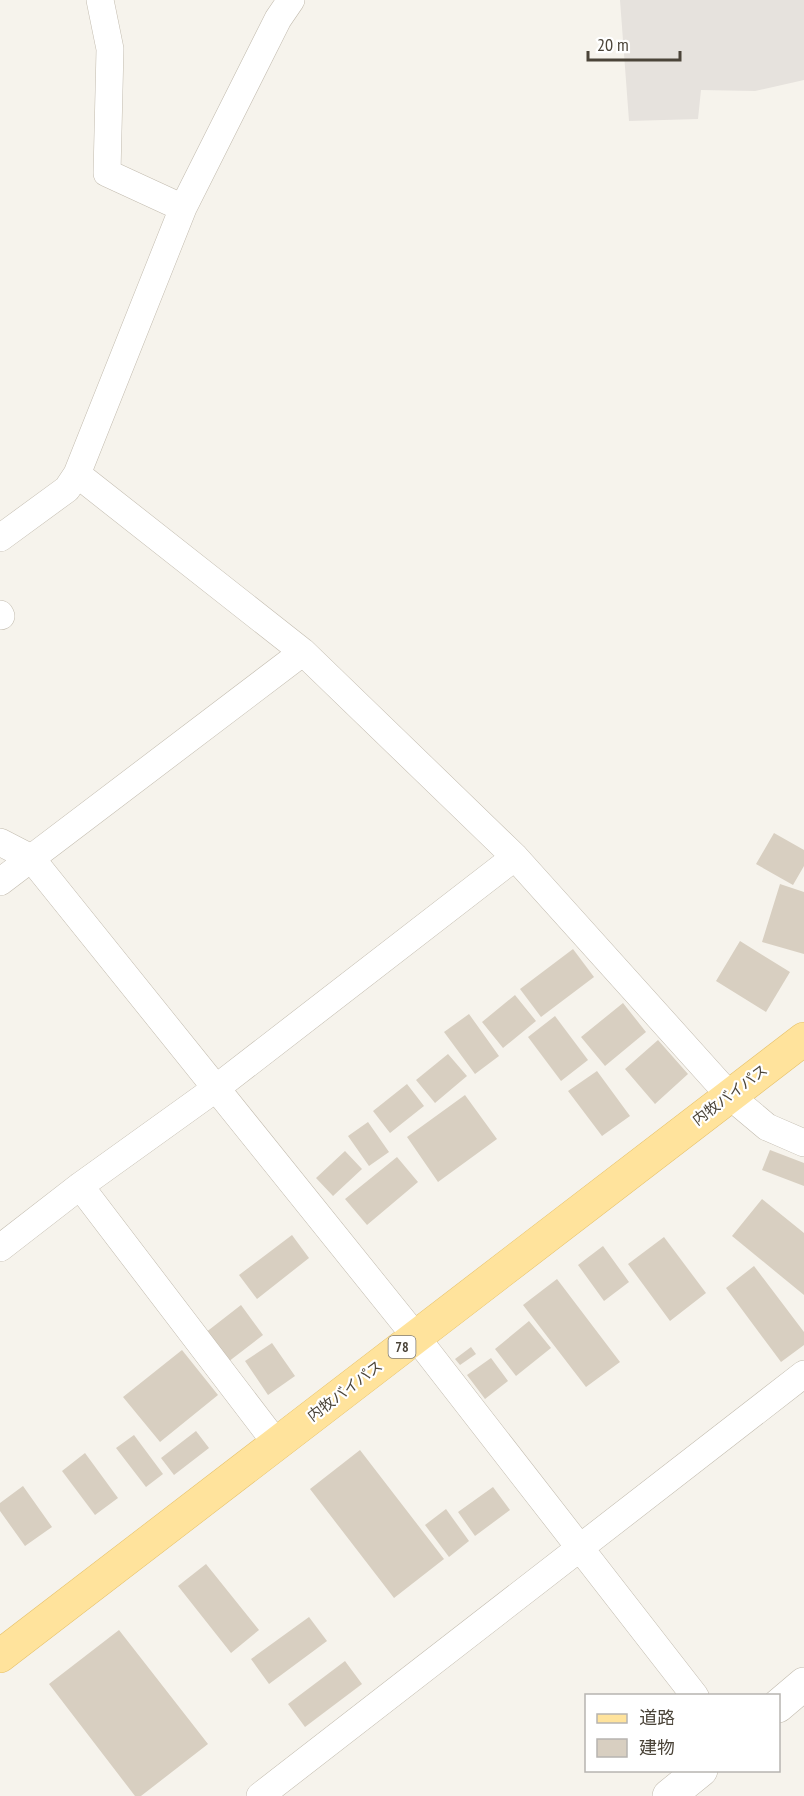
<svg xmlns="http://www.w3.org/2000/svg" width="804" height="1796" viewBox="0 0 804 1796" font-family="'PT Sans Narrow','Noto Sans JP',sans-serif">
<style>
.industrial{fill:#e6e2dd}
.building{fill:#d8cfc1}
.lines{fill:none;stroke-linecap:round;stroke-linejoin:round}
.minor-casing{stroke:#c2bbae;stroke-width:28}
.tertiary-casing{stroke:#c2bbae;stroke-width:34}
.primary-casing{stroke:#e6c16a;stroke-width:34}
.minor{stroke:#fff;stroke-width:27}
.tertiary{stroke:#fff;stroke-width:33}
.primary{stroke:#ffe39c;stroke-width:33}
.labels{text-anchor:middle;stroke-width:4.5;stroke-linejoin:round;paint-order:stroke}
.shield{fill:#fff;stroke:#817c74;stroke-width:1.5}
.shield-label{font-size:14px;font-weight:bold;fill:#4b4439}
.street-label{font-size:15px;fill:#4b4439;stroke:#fff}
</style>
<rect width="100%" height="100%" fill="#f6f3ec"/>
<!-- industrial -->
<path class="industrial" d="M620,0h184v80l-49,11 -54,-1 -3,29 -69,2z"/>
<!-- building -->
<path class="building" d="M774,833l30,17v16l-11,19 -37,-21z
M780,884l24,8v62l-42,-12z
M740,941l50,31 -24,40 -50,-31z
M573,949l21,28 -53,40 -21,-28z
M515,995l21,26 -33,27 -21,-26z
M623,1003l23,29 -41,34 -24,-29z
M469,1014l30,42 -24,18 -31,-42z
M555,1016l33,44 -27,21 -33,-44z
M658,1040l30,34 -33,30 -30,-35z
M448,1054l19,22 -32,27 -19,-23z
M597,1071l33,45 -28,20 -34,-45z
M407,1084l17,22 -34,27 -17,-22z
M465,1095l32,44 -59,43 -31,-45z
M368,1122l21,30 -20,14 -21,-30z
M770,1150l34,13v23l-42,-16z
M345,1151l17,18 -29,27 -17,-18z
M397,1157l21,25 -51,43 -22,-26z
M762,1199l42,34v62l-72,-59z
M292,1235l17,23 -52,41 -18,-24z
M664,1237l42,56 -36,28 -42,-57z
M603,1246l26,36 -25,19 -26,-36z
M754,1266l50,66v13l-23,17 -55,-74z
M557,1279l63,83 -34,25 -63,-82z
M241,1305l22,30 -35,27 -23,-29z
M529,1321l22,27 -35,28 -21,-27z
M272,1343l23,33 -27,19 -23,-34z
M471,1347l5,7 -16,11 -5,-6z
M182,1350l36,45 -58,47 -37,-45z
M491,1358l17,23 -23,18 -18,-24z
M196,1431l13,17 -35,27 -13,-17z
M134,1435l29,39 -17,13 -30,-39z
M360,1450l84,109 -50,39 -84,-109z
M85,1453l33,45 -23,17 -33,-44z
M23,1486l29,41 -27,19 -25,-35v-8z
M493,1487l17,23 -35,26 -17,-24z
M446,1509l23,32 -20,16 -24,-32z
M206,1564l53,66 -28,23 -53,-67z
M309,1617l18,24 -58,43 -18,-25z
M119,1630l89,114 -67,52h-6l-86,-112z
M345,1661l17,23 -57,43 -17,-23z"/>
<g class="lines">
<!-- minor casing -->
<g class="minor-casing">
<path id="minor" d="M100,0l10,49 -3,124 76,35
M77,474l226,178 212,205 215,239 37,31 37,16
M0,538l67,-49 10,-15 106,-266 95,-189 13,-19
M0,614l1,2
M0,842l31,16 385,479 279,359
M0,882l303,-230
M80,1186l196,257
M0,1248l80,-62 135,-97 300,-232
M260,1796l544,-422"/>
</g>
<!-- tertiary casing -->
<g class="tertiary-casing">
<path id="tertiary" d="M778,1706l26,-22
M669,1796l32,-26"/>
</g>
<!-- primary casing -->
<g class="primary-casing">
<path id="primary" d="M0,1656l804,-617"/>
</g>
<!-- minor -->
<use href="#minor" class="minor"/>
<!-- tertiary -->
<use href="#tertiary" class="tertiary"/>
<!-- primary -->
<use href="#primary" class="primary"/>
</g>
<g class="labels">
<!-- shield labels -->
<rect class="shield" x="388.5" y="1336" width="27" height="22" rx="4.5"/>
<g class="shield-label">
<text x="402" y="1352">78</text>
</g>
<!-- street labels -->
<g class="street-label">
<text transform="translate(730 1095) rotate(-37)" y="5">内牧バイパス</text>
<text transform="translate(345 1391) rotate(-37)" y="5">内牧バイパス</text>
</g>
</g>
<!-- legend -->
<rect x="585" y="1694" width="195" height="78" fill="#ffffff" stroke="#b7b4b0" stroke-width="1.5"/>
<rect x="597" y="1714" width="30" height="9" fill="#ffe39c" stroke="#b7b4b0" stroke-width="1.5"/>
<text x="639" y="1724" font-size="18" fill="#4b4439">道路</text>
<rect x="597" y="1739" width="30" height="18" fill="#d8cfc1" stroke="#b7b4b0" stroke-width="1.5"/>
<text x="639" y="1754" font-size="18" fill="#4b4439">建物</text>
<!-- scale -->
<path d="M588 51v9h92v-9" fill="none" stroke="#4b4439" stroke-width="3"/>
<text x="597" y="51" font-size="18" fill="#4b4439" stroke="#ffffff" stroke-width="4.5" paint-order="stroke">20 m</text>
</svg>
